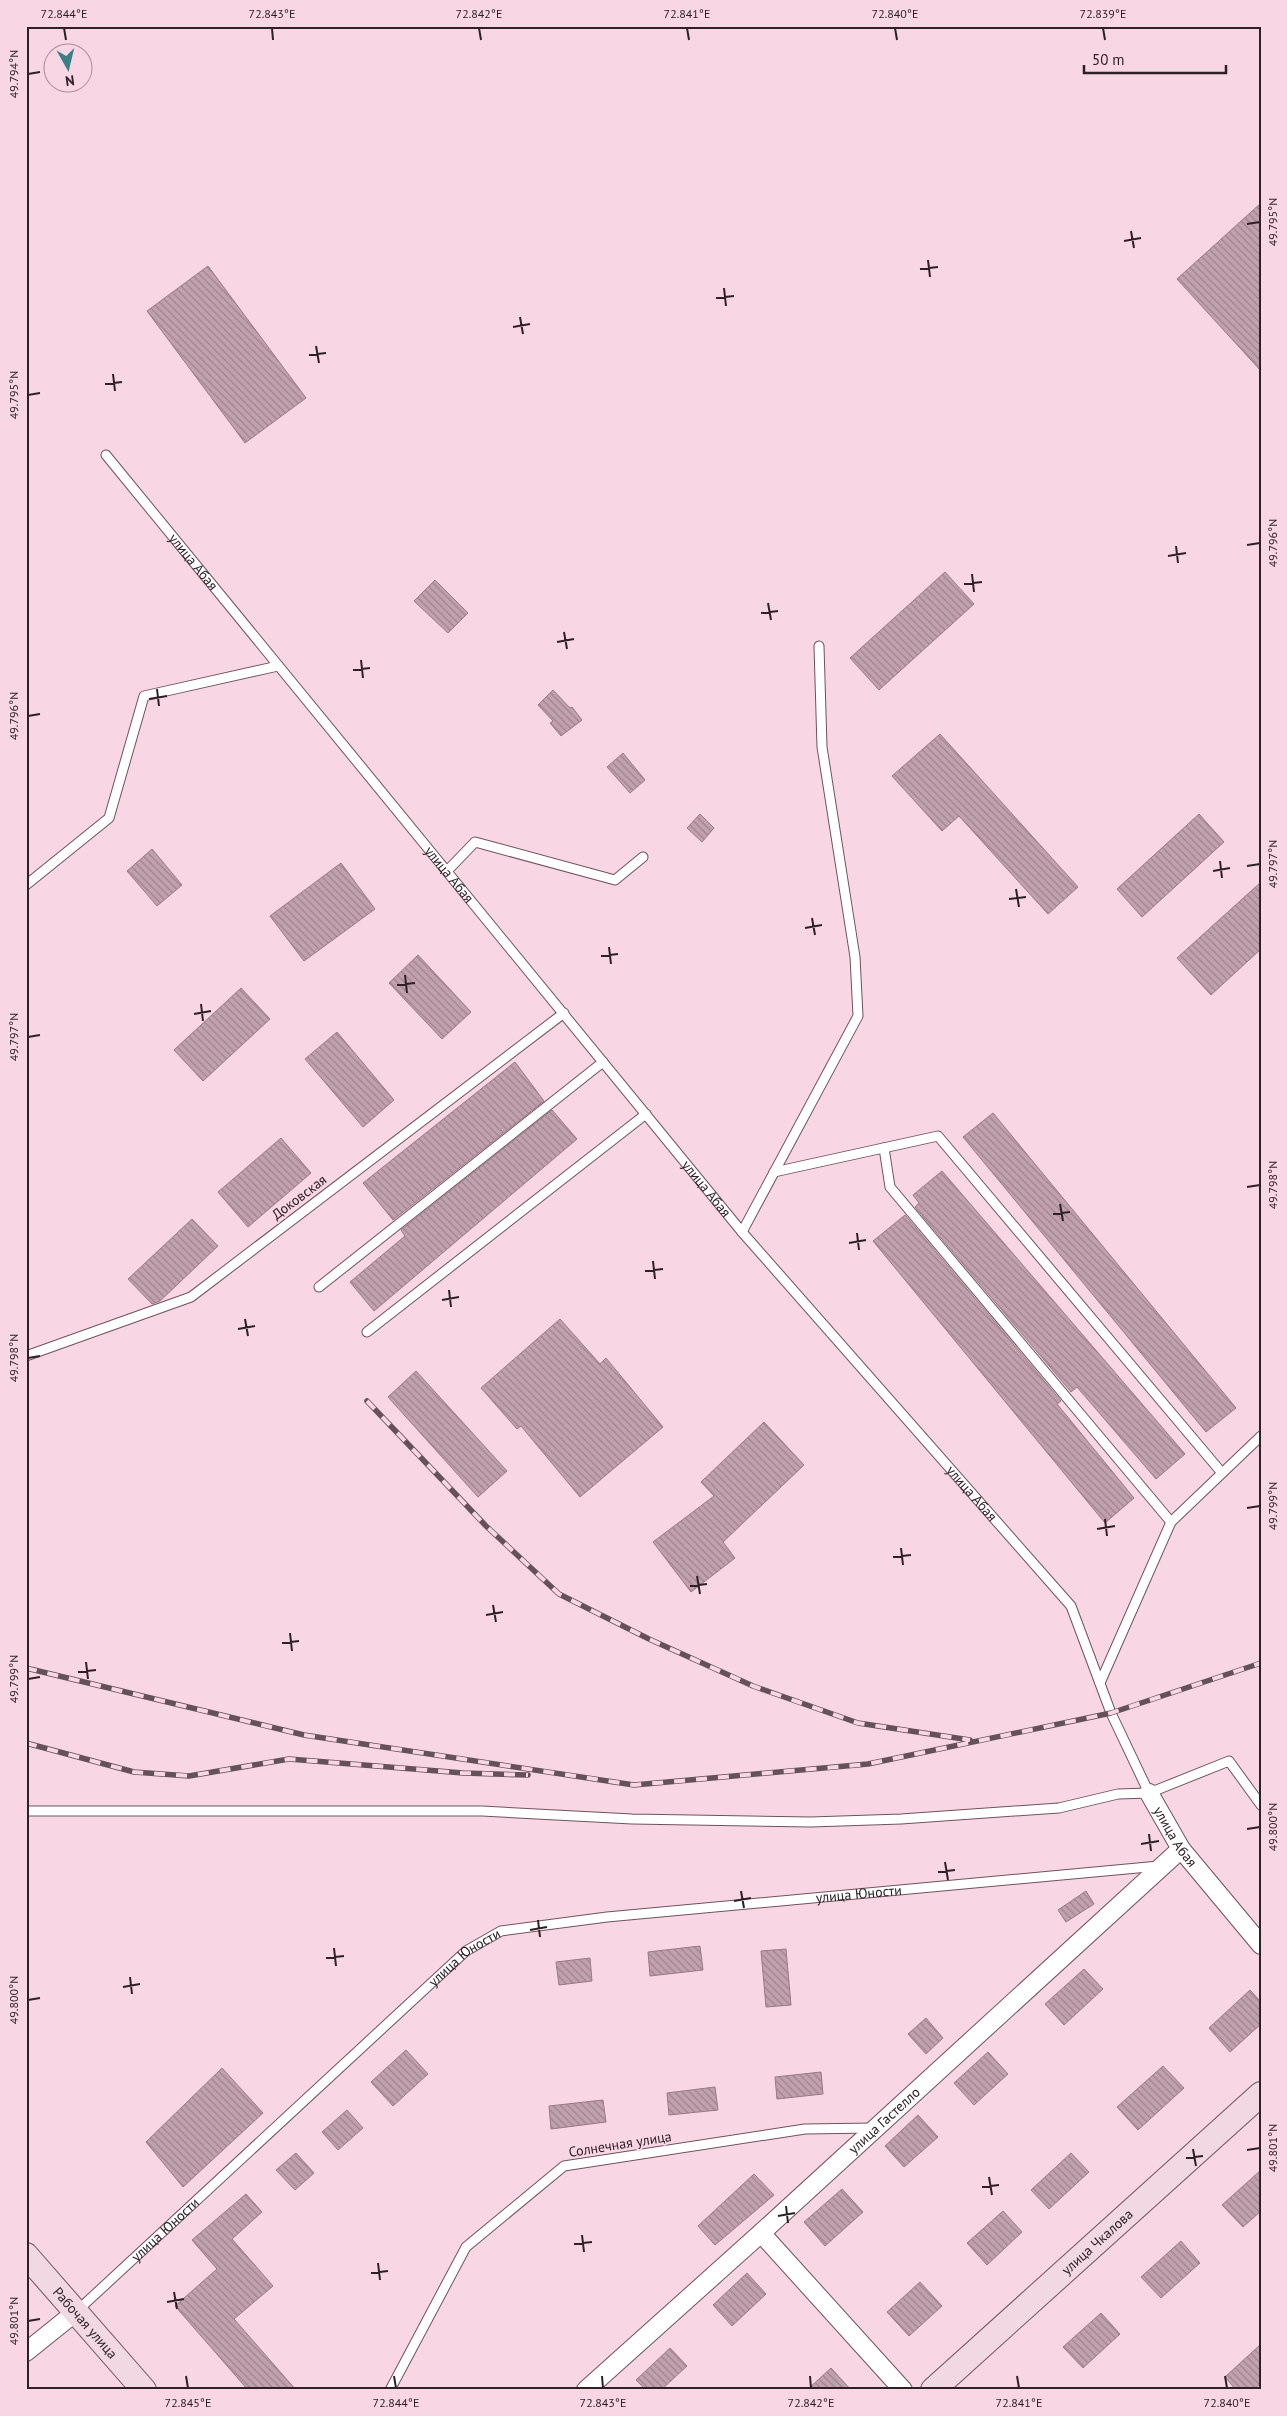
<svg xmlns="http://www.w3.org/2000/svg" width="1287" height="2416" viewBox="0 0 1287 2416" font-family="'PT Sans',sans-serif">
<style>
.building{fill:url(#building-back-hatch);stroke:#987986}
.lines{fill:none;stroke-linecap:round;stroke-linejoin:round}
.lane-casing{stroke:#6f525e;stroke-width:11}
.street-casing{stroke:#6f525e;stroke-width:20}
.secondary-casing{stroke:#6f525e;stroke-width:26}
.lane{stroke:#fff;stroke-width:9}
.street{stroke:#fff;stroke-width:18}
.secondary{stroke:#f1d8e3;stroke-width:24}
.rail-casing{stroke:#645159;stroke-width:5.5}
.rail{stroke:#f9d6e4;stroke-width:4;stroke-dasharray:11;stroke-linecap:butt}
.ticks{fill:none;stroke:#2e2126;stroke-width:2}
.labels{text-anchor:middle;stroke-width:4;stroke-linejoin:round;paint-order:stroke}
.street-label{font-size:14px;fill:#2e2126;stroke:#f9d6e4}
.neatline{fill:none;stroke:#2e2126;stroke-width:2}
.ticks-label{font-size:12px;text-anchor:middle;fill:#2e2126}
</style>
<defs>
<pattern id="building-back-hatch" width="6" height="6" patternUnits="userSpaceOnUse" patternTransform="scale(1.25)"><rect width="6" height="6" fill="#c2a1ae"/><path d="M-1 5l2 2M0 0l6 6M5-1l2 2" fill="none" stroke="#9e838d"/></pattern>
</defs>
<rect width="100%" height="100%" fill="#f9d6e4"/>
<!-- building -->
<path class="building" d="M1261,203v168l-84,-92z
M208,266l98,132 -61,45 -98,-132z
M945,572l29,32 -95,86 -29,-32z
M435,580l33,33 -20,20 -34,-32z
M553,690l17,18 2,-1 10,13 -21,16 -11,-13 3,-2 -15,-16z
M940,734l138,153 -30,27 -89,-98 -17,15 -50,-55z
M623,753l22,27 -15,13 -23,-26z
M700,814l14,14 -12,14 -15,-14z
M1199,814l25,28 -82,75 -25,-28z
M152,849l30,36 -25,21 -30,-35z
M341,863l34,46 -71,52 -34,-45z
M1261,882v67l-50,46 -34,-37z
M418,955l53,57 -29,27 -53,-56z
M241,988l29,31 -67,62 -29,-31z
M337,1032l57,68 -31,27 -58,-68z
M515,1062l29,39 -151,119 -30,-37z
M552,1110l25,29 -203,172 -24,-29 55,-46 -4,-6z
M993,1113l243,295 -30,24 -243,-295z
M281,1138l30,35 -63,54 -30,-35z
M942,1171l243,283 -29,25 -79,-92 -6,5 -156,-185 4,-4 -6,-8z
M905,1215l156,186 -4,3 77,94 -29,25 -232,-282z
M192,1219l26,27 -58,55 -8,3 -24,-25z
M560,1319l40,45 6,-6 57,69 -83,70 -59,-71 -4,3 -36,-41z
M416,1371l91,100 -29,26 -90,-100z
M764,1422l40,43 -81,77 12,16 -44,34 -38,-50 61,-46 -13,-14z
M1086,1891l8,13 -28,18 -8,-12z
M700,1946l3,24 -53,6 -2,-24z
M786,1949l5,56 -25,2 -5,-56z
M590,1958l2,23 -33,4 -3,-23z
M1084,1969l19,20 -39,36 -19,-21z
M1250,1990l11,12v22l-31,28 -21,-24z
M926,2018l17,20 -17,16 -18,-20z
M406,2050l22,24 -35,32 -22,-24z
M988,2052l20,22 -34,31 -20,-22z
M1163,2066l21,22 -46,42 -21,-23z
M222,2068l41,45 -80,74 -37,-45z
M821,2072l2,22 -46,5 -2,-22z
M715,2087l3,23 -49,5 -2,-22z
M603,2100l3,22 -55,7 -2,-23z
M347,2110l16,18 -25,22 -16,-18z
M918,2115l20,22 -34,30 -19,-21z
M296,2153l18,20 -19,17 -19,-20z
M1071,2153l18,19 -40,37 -18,-19z
M1261,2170v41l-18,16 -21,-22z
M754,2174l20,21 -59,50 -17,-19z
M842,2189l21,23 -38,34 -21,-24z
M246,2194l16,18 -30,27 41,47 -39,33 62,71h-48l-73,-84 42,-37 -25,-29z
M1003,2211l19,21 -35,33 -20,-22z
M1181,2241l19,22 -39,35 -20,-21z
M747,2273l19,21 -34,32 -19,-21z
M920,2282l22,24 -33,30 -22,-24z
M1101,2313l19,21 -37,34 -20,-21z
M1261,2344v39l-8,7h-17l-11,-13z
M670,2348l17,18 -26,24h-15l-10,-10z
M831,2368l20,22h-44z"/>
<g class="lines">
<!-- lane casing -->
<g class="lane-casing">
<g id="lane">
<path id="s1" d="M106,455l636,777 329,374 40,107 38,80"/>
<path d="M447,871l28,-29 140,38 28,-23"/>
<path d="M26,885l83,-67 35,-122 134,-30"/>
<path d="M884,1148l6,39 281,335"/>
<path d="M774,1172l164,-36 284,337"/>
<path d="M742,1232l116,-216 -3,-59 -33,-210 -3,-101"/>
<path d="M319,1287l284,-225"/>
<path d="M367,1332l279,-218"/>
<path d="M26,1356l165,-59 373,-284"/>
<path d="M1100,1683l71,-161 90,-86"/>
<path d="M26,1811h456l150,8 179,3 90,-3 158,-11 59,-14 31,-1 80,-32 32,44"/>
<path id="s2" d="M77,2311l389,-360 35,-20 106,-14 552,-51"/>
<path d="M390,2390l76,-143 98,-81 241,-37 70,-1"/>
</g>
</g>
<!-- street casing -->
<g class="street-casing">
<g id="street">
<path id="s3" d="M1149,1793l32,56 80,96"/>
<path d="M761,2233l142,157"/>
<path d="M26,2352l51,-41"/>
<path id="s4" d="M586,2390l175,-157 420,-384"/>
</g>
</g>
<!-- secondary casing -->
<g class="secondary-casing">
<g id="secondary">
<path id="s5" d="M26,2255l118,135"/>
<path id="s6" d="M933,2390l328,-296"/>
</g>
</g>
<!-- lane -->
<use href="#lane" class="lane"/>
<!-- street -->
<use href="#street" class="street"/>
<!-- secondary -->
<use href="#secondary" class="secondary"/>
<!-- rail casing -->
<g class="rail-casing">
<path id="rail" d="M367,1401l119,125 73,68 90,45 104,47 105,37 112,17
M26,1668l278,67 330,50 234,-21 243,-51 150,-50
M26,1743l108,29 55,4 100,-17 174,14 65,2"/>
</g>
<!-- rail -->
<use href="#rail" class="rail"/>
</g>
<!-- ticks -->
<path class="ticks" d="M64,28l2,12M272,28l1,12M479,28l2,12M687,28l2,12M895,28l2,12M1103,28l2,12M28,74l12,-2M1247,224l13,-2M1131,231l3,17M1124,241l17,-3M928,260l2,17M920,269l18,-2M724,288l2,18M716,298l18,-2M520,317l3,17M513,327l17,-3M316,346l3,17M309,355l17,-2M113,374l2,17M105,384l17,-2M28,395l12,-2M1247,545l13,-2M1176,546l2,17M1168,556l18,-3M972,574l2,18M964,584l18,-2M768,603l3,17M761,613l17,-2M564,632l3,17M557,642l17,-3M361,660l2,18M353,670l17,-2M157,689l2,17M149,699l18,-3M28,716l12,-2M1220,861l2,17M1247,866l13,-2M1213,871l17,-3M1016,889l3,18M1009,899l17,-2M812,918l3,17M805,928l17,-3M609,947l2,17M601,956l17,-2M405,975l2,18M397,985l18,-2M201,1004l2,17M194,1014l17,-3M28,1037l12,-2M1247,1187l13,-2M1060,1204l3,17M1053,1214l17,-2M857,1233l2,17M849,1243l17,-3M653,1261l2,18M645,1271l18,-2M449,1290l2,17M442,1300l17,-3M245,1319l3,17M238,1329l17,-3M28,1358l12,-2M1247,1508l13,-2M1105,1519l2,17M1097,1529l18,-3M901,1548l2,17M893,1557l18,-2M697,1576l3,18M690,1586l17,-2M493,1605l3,17M486,1615l17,-3M290,1633l2,18M282,1643l17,-2M86,1662l2,17M78,1672l18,-2M28,1679l12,-2M1247,1829l13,-2M1149,1834l2,17M1141,1844l18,-3M945,1862l3,18M938,1872l17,-2M741,1891l3,17M734,1901l17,-3M538,1920l2,17M530,1930l17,-3M334,1948l2,18M326,1958l18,-2M130,1977l2,17M123,1987l17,-3M28,2000l12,-2M1193,2149l3,17M1247,2150l13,-2M1186,2158l17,-2M989,2177l3,18M982,2187l17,-2M786,2206l2,17M778,2216l17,-3M582,2235l2,17M574,2244l18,-2M378,2263l2,17M371,2273l17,-2M174,2292l3,17M167,2302l17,-3M28,2321l12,-2M186,2376l2,12M394,2376l2,12M602,2376l1,12M810,2376l1,12M1017,2376l2,12M1225,2376l2,12"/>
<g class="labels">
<!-- street labels -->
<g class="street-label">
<text dy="5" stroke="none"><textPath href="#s1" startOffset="138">улица Абая</textPath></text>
<text dy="5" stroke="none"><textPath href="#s1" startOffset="542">улица Абая</textPath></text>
<text dy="5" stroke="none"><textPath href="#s1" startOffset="948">улица Абая</textPath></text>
<text transform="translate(299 1197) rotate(-37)" y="5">Доковская</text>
<text dy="5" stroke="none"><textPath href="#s1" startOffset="1352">улица Абая</textPath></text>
<text dy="5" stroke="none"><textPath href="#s3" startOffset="51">улица Абая</textPath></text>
<text dy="5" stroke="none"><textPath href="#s2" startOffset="930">улица Юности</textPath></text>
<text dy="5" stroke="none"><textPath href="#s2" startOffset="525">улица Юности</textPath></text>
<text dy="5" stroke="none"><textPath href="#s4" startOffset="402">улица Гастелло</textPath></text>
<text transform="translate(620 2144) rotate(-9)" y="5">Солнечная улица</text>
<text dy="5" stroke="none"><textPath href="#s2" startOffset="120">улица Юности</textPath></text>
<text dy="5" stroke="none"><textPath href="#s6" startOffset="221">улица Чкалова</textPath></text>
<text dy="5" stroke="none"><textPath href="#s5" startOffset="90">Рабочая улица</textPath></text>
</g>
</g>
<!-- border -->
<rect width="1287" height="2416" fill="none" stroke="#f9d6e4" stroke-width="55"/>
<!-- north arrow -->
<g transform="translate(68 68) rotate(172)"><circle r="24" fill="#f9d6e4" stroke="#a88e98"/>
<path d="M0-4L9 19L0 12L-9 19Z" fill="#388086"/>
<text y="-8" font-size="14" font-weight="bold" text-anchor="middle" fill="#2e2126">N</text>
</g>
<!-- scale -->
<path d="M1084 65v8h142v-8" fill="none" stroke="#2e2126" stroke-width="2.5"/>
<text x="1092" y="65" font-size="15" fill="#2e2126" stroke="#f9d6e4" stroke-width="4" paint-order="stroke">50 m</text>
<rect x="28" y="28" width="1232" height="2360" class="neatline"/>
<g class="ticks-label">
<text x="64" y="18">72.844°E</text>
<text x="272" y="18">72.843°E</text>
<text x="479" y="18">72.842°E</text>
<text x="687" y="18">72.841°E</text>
<text x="895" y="18">72.840°E</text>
<text x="1103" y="18">72.839°E</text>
<text transform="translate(14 74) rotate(-90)" y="4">49.794°N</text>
<text transform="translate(1273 222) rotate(-90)" y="4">49.795°N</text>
<text transform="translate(14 395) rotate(-90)" y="4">49.795°N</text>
<text transform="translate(1273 543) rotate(-90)" y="4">49.796°N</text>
<text transform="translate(14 716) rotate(-90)" y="4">49.796°N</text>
<text transform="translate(1273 864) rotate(-90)" y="4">49.797°N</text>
<text transform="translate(14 1037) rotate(-90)" y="4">49.797°N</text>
<text transform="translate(1273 1185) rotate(-90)" y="4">49.798°N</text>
<text transform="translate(14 1358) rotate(-90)" y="4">49.798°N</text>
<text transform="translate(1273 1506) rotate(-90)" y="4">49.799°N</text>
<text transform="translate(14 1679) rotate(-90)" y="4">49.799°N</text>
<text transform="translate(1273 1827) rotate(-90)" y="4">49.800°N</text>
<text transform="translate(14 2000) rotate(-90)" y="4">49.800°N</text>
<text transform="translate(1273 2148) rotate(-90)" y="4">49.801°N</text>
<text transform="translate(14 2321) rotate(-90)" y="4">49.801°N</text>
<text x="188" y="2407">72.845°E</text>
<text x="396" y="2407">72.844°E</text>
<text x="603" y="2407">72.843°E</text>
<text x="811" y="2407">72.842°E</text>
<text x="1019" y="2407">72.841°E</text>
<text x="1227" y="2407">72.840°E</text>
</g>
</svg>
